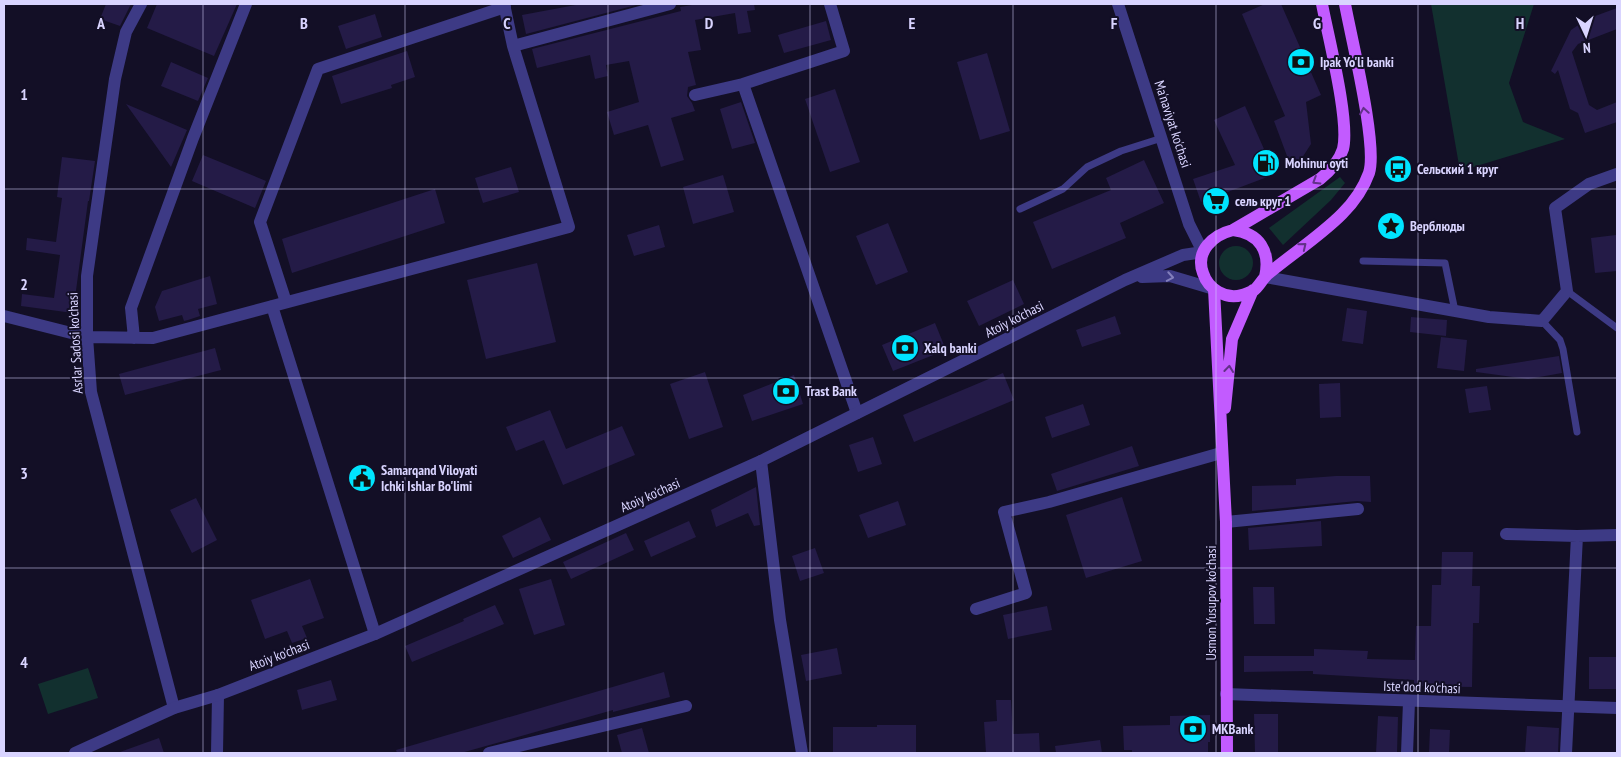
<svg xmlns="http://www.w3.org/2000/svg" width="1621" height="757" viewBox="0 0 1621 757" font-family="'PT Sans Narrow',sans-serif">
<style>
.green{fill:#12302f}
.building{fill:#241b47}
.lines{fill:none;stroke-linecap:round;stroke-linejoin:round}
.service{stroke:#3d3a85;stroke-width:7}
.minor{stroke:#3d3a85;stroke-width:12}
.tertiary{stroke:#3d3a85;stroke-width:12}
.primary{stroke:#c25bff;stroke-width:12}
.oneway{stroke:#623188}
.oneway2{stroke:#837fbc}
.grid{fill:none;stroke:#d9d4ff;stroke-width:1;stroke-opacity:0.55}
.labels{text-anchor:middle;stroke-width:4;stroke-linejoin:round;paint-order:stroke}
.poi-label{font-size:14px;font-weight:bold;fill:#d9d4ff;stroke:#130f26;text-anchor:start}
.street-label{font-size:14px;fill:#d9d4ff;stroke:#130f26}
.grid-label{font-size:16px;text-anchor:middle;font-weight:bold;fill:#d9d4ff;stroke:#130f26;stroke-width:4;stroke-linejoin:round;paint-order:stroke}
</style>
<rect width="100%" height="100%" fill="#130f26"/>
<!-- green -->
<path class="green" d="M1431,4h103l-25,79 14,39 42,17 -105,32z
M1340,177l5,6 -14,17 -48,45 -14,-17z
M1219 263a17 17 0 1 1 34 0a17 17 0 1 1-34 0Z
M88,668l10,30 -50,16 -10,-30z"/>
<!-- building -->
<path class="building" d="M106,4h25l-11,22 -20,-7z
M157,4h80l-23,52 -67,-28z
M581,4h59l-114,30 -4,-19z
M698,4h56l1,6 -8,1 4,21 -13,2 -3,-21 -40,7 6,30 -13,2 8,33 -8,2 -1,9 5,7 3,8 -24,7 13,42 -23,7 -13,-42 -34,10 -7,-23 32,-10 -10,-41 -23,4 2,11 -13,3 -5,-24 -53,13 -5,-19 149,-38 -1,-4z
M1265,4h16l40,91 -15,7 5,42 -13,20h-8l-16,-43 11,-5 -43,-102z
M1617,8v21l-39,15 -6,8 17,53 8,5 20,-8v20l-32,11 -7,-20 -8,-4 -12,-39 -3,4 -4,-3 20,-41 16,-11z
M375,14l7,23 -36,12 -8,-23z
M826,21l5,19 -47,13 -6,-18z
M407,51l8,26 -24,8 1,3 -51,16 -9,-28z
M987,53l23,78 -30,9 -23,-78z
M171,62l37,16 -10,23 -37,-15z
M835,89l25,73 -30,10 -25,-73z
M741,102l14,41 -23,6 -12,-40z
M126,104l61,26 -16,37z
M1245,106l30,68 -74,28 -8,-23 42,-14 -21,-45z
M203,155l63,26 -11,27 -63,-27z
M62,157l33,4 -6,40h-1l-15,112 -52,-7 1,-12 32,4 6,-43 -34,-5 1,-12 29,4 6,-44 -5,-1z
M1144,160l20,43 -44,20 6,15 -74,31 -19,-47 78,-32 -5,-12z
M511,167l8,25 -36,11 -8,-25z
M723,175l11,37 -41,12 -10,-37z
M435,189l10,34 -153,50 -10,-34z
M888,223l20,49 -32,13 -20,-49z
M659,225l6,22 -31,9 -7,-21z
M1616,235l1,36 -22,2 -4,-35z
M537,263l19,79 -70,17 -19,-79z
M210,276l7,28 -19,5 2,7 -12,4 -4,1 -2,-6 -23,6 -4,-14 7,-16z
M1013,280l11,24 -45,22 -12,-25z
M1347,308l20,3 -4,33 -21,-3z
M1115,316l6,18 -39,13 -6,-17z
M1411,317l36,3 -1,16 -36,-4z
M935,323l11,27 -53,21 -11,-26z
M1441,337l26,3 -3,31 -27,-3z
M215,348l6,22 -96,25 -6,-21z
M1559,356l3,17 -34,6 -52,-7v-3z
M705,372l18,55 -34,12 -19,-55z
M1003,373l11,27 -100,42 -11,-27z
M794,375l9,29 -51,17 -9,-26z
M1340,383l1,34 -21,1 -1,-34z
M1487,386l4,24 -22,3 -4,-24z
M1083,404l7,21 -38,13 -7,-21z
M550,410l16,39 56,-23 13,29 -72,30 -19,-45 -28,11 -10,-24z
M873,437l9,27 -24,8 -9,-27z
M1132,446l7,20 -82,25 -6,-17z
M1336,476h34l1,26 -14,-1 -105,10v-25l44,-1v-6z
M756,487l4,38 -6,1 -6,-13 -32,14 -5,-17z
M1122,497l20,64 -56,17 -20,-63z
M196,498l21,42 -25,13 -22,-43z
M898,501l8,24 -38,13 -9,-23z
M540,517l11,23 -38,18 -11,-22z
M689,521l7,16 -45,20 -7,-16z
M1321,521l1,25 -73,4 -1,-22z
M626,533l8,17 -63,29 -8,-17z
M815,548l9,25 -24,8 -8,-25z
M1442,552h31l-1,34h8l-1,37h-6l-1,64 -58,-1v-6l-101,-6v-3l-69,1v-16h70v-7l54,2 -1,8 48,1 1,-34h15l1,-41h9z
M310,579l14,39 -22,8 5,12 -15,5 -5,-12 -22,8 -14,-39z
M551,579l14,46 -31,10 -15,-46z
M1253,587h21l1,37h-21z
M495,605l9,19 -92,38 -7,-16 59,-25 -1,-2z
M1047,606l5,24 -44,9 -5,-24z
M837,648l5,26 -36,7 -5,-26z
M1589,657h28v32h-28z
M664,672l6,25 -57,15v-2l-152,43h-64l-1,-3z
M331,680l6,20 -35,10 -5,-20z
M996,700h15l2,34 26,-1 1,20h-54l-2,-31 13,-1z
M1254,714h24v39h-23z
M1210,715v27h-2v11h-76v-3h-8l-1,-24 47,-1v-9z
M1378,716l20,1 -1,36h-21z
M877,725h39v28h-83v-26h44z
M1527,726l32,2 -1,25h-33z
M642,728l7,25h-27l-5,-18z
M1430,729l20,1 -1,23h-20z
M159,738l5,15h-44v-1z
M1100,740l2,13h-46l-1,-7z"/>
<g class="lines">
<!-- service -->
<path class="service" d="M1020,209l43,-20 24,-22 34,-16 41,-13
M1363,261l82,2 10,48
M1567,291l50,37
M1542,321l18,19 3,9 14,83"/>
<!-- minor -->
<path class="minor" d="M141,4l-15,28 -11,47 -28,197v61l4,55 83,316
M1118,4l71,220 14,28
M513,46l157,-42
M743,84l101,-33 -14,-47
M695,95l48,-11 114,329
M1265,277l224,40 53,4 25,-30 -12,-83 34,-24 28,-10
M286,302l-26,-80 58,-153 187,-62
M272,306l103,328
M4,316l83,21 66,1 416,-111 -56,-181 -9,-42
M134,338l-3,-30 62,-170 53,-134
M761,461l19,159 22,133
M1226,522l132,-13
M1506,534l71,2 -11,217
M1577,536l40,-1
M976,609l50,-16 -22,-81 45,-10 172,-49
M217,753l1,-58
M489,753l197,-47
M1407,753l2,-51"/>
<!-- tertiary -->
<path class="tertiary" d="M1142,277l28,-1 44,13
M1226,694l391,14
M75,753l99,-45 44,-13 157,-61 386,-173 364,-181 58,-25 20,-3"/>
<!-- primary -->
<path class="primary" d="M1322,4c6,32 28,117 21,145 -4,13 -13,22 -23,30l-87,51c-20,5 -38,21 -30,43 5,16 23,27 39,22 3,-1 8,-3 11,-4 6,-4 9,-12 15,-17 24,-20 52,-38 74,-60 11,-11 22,-27 27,-41 9,-27 -18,-136 -24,-169
M1233,230c26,3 38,21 32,47
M1214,289l12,233 1,231
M1225,408l7,-69 21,-49"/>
</g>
<!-- one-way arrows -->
<defs><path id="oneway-chevron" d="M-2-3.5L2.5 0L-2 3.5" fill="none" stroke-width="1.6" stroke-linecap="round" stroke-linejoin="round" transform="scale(1.25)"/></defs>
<g class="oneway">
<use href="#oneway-chevron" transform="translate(1364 111) rotate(-99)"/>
<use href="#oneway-chevron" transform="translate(1316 181) rotate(148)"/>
<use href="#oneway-chevron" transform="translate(1303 246) rotate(-39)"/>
<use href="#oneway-chevron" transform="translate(1229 369) rotate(-84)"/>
</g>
<use class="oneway2" href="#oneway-chevron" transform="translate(1170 277) rotate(10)"/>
<!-- grid -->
<path class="grid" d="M203,4v749M405,4v749M608,4v749M810,4v749M1013,4v749M1216,4v749M1418,4v749M4,189h1613M4,378h1613M4,568h1613"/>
<!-- icons -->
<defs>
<g id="bank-disc" transform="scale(1.4375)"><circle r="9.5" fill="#00e5ff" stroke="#130f26"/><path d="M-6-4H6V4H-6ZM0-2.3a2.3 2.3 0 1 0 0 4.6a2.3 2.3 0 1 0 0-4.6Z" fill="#111"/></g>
<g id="fuel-disc" transform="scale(1.4375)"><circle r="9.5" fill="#00e5ff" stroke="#130f26"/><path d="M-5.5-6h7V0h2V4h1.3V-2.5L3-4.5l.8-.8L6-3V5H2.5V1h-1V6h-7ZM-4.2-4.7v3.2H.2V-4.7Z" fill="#111"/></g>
<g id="bus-disc" transform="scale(1.4375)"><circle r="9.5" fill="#00e5ff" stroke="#130f26"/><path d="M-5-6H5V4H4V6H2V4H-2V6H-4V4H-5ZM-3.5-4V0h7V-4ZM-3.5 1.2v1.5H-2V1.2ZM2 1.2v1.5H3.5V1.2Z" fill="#111"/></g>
<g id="supermarket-disc" transform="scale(1.4375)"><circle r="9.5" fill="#00e5ff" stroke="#130f26"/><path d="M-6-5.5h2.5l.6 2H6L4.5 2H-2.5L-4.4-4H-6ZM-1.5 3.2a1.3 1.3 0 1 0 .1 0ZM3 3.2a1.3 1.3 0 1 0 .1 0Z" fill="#111"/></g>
<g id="sight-disc" transform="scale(1.4375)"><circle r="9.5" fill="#00e5ff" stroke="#130f26"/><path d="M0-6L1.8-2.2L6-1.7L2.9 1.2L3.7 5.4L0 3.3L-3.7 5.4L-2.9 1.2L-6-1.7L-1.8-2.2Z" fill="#111"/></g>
<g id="civic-disc" transform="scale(1.4375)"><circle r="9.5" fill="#00e5ff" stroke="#130f26"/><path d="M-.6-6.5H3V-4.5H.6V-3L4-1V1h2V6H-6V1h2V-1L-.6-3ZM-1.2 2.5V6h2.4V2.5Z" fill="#111"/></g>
</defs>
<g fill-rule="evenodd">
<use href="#bank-disc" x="1301" y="62"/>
<use href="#fuel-disc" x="1266" y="163"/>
<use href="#bus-disc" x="1398" y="169"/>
<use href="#supermarket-disc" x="1216" y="201"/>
<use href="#sight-disc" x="1391" y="226"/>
<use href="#bank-disc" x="905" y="348"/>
<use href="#bank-disc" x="786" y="391"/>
<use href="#civic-disc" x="362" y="478"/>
<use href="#bank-disc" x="1193" y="729"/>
</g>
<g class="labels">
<!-- poi labels -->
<g class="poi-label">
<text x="1320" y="67">Ipak Yo'li banki</text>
<text x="1285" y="168">Mohinur oyti</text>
<text x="1417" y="174">Сельский 1 круг</text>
<text x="1235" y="206">сель круг 1</text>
<text x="1410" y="231">Верблюды</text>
<text x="924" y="353">Xalq banki</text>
<text x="805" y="396">Trast Bank</text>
<text x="381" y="475">Samarqand Viloyati<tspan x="381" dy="16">Ichki Ishlar Bo'limi</tspan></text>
<text x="1212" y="734">MKBank</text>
</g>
<!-- street labels -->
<g class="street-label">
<text transform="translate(1173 124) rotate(72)" y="5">Ma'naviyat ko'chasi</text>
<text transform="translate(1014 319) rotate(-27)" y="5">Atoiy ko'chasi</text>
<text transform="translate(75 343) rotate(-93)" y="5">Asrlar Sadosi ko'chasi</text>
<text transform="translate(650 495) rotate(-24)" y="5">Atoiy ko'chasi</text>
<text transform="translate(1211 603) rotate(-90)" y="5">Usmon Yusupov ko'chasi</text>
<text transform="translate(279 655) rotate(-21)" y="5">Atoiy ko'chasi</text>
<text transform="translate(1422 687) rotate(2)" y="5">Iste'dod ko'chasi</text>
</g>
</g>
<g class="grid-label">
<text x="101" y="29">A</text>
<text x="304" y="29">B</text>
<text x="507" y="29">C</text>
<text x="709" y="29">D</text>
<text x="912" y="29">E</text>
<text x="1114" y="29">F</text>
<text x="1317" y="29">G</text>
<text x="1520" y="29">H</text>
<text x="24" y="100">1</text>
<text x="24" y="290">2</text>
<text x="24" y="479">3</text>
<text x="24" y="668">4</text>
</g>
<!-- border -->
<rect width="1621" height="757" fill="none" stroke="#d9d4ff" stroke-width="10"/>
<!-- north arrow -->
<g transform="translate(1586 35) rotate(176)" stroke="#130f26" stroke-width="4" paint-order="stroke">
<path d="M0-4L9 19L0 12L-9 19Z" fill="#d9d4ff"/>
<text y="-8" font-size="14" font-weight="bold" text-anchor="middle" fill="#d9d4ff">N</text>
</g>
</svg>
